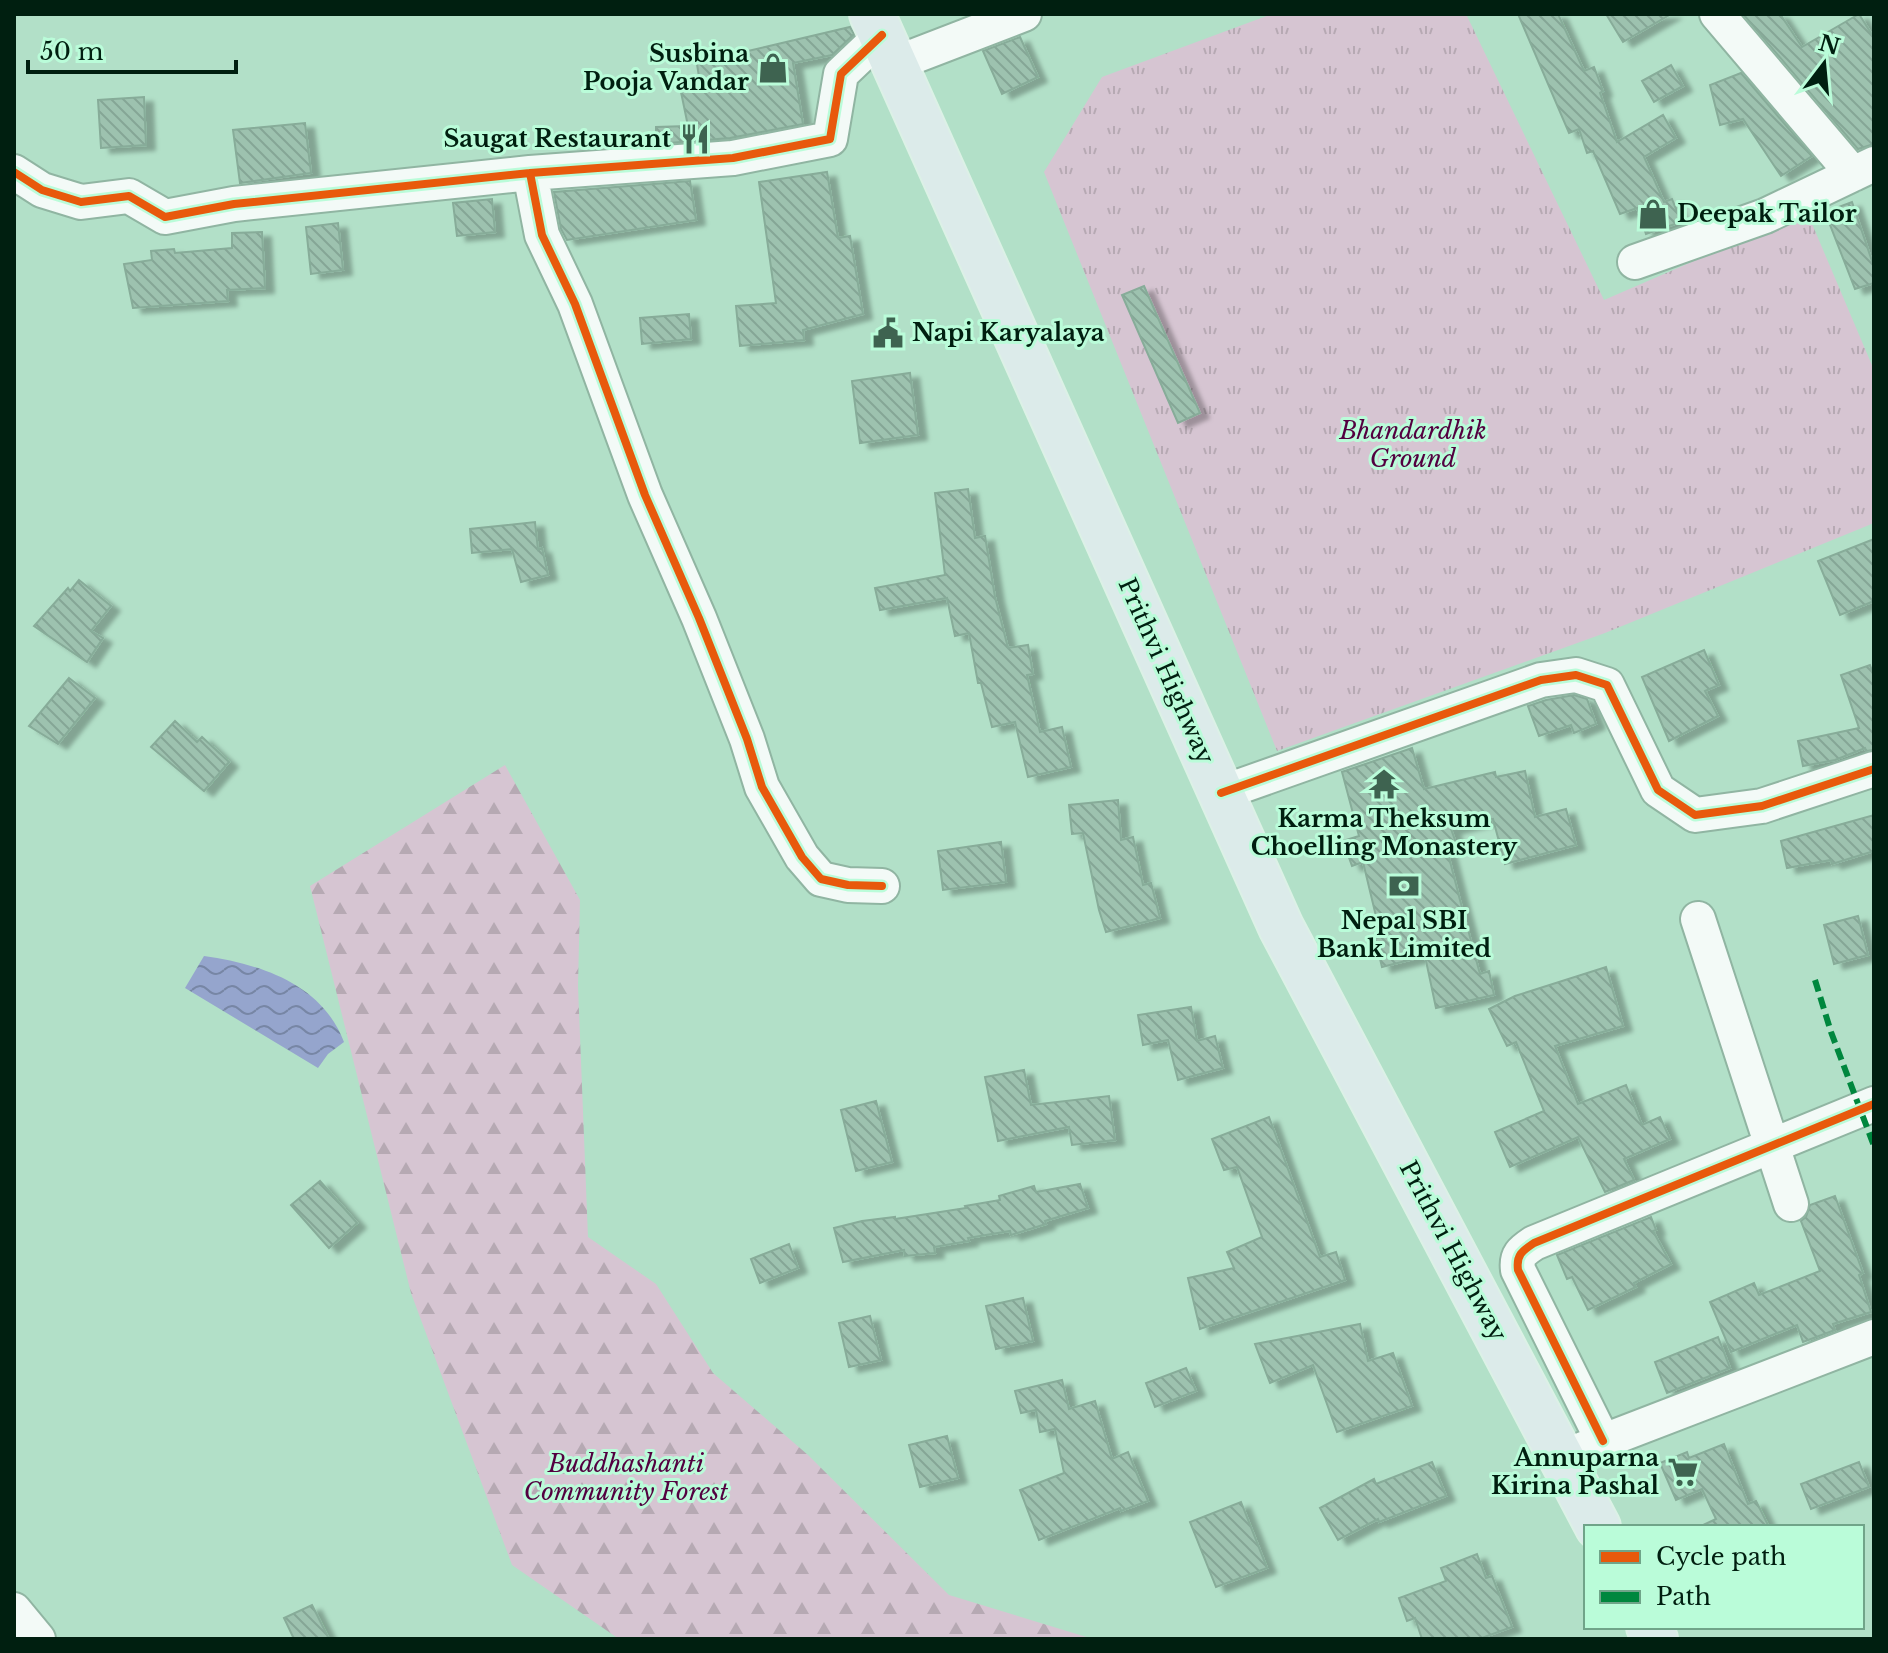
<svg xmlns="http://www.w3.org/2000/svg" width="1888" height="1653" viewBox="0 0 1888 1653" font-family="'Libre Baskerville',serif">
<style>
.forest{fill:url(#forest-firs)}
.park{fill:url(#park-tufts)}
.water{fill:url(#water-waves)}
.building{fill:url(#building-back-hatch);stroke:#87ac99;stroke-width:2;filter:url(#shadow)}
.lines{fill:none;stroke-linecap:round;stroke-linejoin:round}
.minor-casing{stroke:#90b5a2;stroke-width:38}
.highway-casing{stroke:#dcf1e6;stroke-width:48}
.minor{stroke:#f3faf7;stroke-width:34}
.highway{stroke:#dcebea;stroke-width:44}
.quiet{stroke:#00873e;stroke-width:6;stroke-dasharray:12 6;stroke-linecap:butt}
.cycleway-casing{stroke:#bafcd9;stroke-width:13}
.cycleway{stroke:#e8590c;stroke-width:8}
.labels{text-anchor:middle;stroke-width:6;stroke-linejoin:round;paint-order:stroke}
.poi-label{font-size:24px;font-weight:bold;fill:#001f10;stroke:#bafcd9;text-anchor:end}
.park-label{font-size:24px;font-style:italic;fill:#530040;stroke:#bafcd9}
.street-label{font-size:24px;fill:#001f10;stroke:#bafcd9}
</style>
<defs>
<pattern id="forest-firs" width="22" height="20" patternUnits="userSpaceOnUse" patternTransform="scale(2)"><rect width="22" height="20" fill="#d6c5d2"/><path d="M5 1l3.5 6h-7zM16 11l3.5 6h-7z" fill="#b6a9b3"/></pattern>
<pattern id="park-tufts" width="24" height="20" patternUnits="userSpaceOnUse" patternTransform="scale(2)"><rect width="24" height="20" fill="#d6c5d2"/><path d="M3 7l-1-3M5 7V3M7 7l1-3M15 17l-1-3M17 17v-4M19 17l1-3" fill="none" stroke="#b6a9b3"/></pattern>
<pattern id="water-waves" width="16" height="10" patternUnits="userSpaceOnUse" patternTransform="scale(2)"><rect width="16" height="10" fill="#95a5cd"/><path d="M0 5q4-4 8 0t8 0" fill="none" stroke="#7786a5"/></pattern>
<pattern id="building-back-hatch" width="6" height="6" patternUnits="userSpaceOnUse" patternTransform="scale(2)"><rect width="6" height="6" fill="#9dc2af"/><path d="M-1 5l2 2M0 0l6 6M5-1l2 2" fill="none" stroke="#85a696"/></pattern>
<filter id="shadow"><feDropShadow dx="9" dy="5" stdDeviation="2" flood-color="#0004"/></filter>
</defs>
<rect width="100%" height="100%" fill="#b2e0c8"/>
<!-- forest -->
<path class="forest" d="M505,765l75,135 -2,86 10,251 68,47 57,89 95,82 141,140 144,44h-474l-107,-74 -101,-272 -101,-407z"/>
<!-- park -->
<path class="park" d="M1272,14h194l138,286 203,-88 67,158v153l-269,110 -328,118 -233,-579 58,-95z"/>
<!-- water -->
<path class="water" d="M204,956c57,8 118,28 140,86l-16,12 -10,14 -133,-80z"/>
<!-- building -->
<path class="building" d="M1518,14h40l26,57 10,-4 9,24 -3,2 17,49 46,-27 13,23 -32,19 20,45 8,-3 9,23 -35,12 -9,-26 -17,6 -27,-63 -6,2 -8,-24 -10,4z
M1606,14h65l-48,28z
M1743,14h37l22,33 57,-33 15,24v106l-16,5z
M850,27l4,7 -22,21 -39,8 10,61 -73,14 -74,6v-17l32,-1 -7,-34 20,-3 -5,-31 52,-7z
M1020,37l18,40 -36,17 -19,-43z
M1671,65l12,21 -29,16 -12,-21z
M1741,73l71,83 -31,20 -38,-57 -23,6 -10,-40z
M144,97l2,48 -45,3 -3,-48z
M305,123l6,50 -71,10 -7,-53z
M827,172l11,66 12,-2 13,78 -60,16 1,10 -64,6 -4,-40 40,-3 -17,-121z
M690,181l6,39 -129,20 -6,-11 -7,-37z
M492,199l3,33 -38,4 -4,-33z
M1852,202l22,65v16l-19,6 -30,-77z
M338,223l5,47 -32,4 -5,-47z
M262,232l3,56 -38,2 1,11 -95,7 -9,-44 28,-4 -1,-9 23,-2 1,4 57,-5v-15z
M1144,286l56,127 -22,10 -56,-128z
M689,314l2,25 -49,5 -2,-26z
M910,373l8,62 -58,8 -8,-62z
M968,489l7,49 10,-2 10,61 13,51 20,-3 5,29 -6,1 13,57 22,-5 9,40 -43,10 -13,-55 -23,5 -11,-44h-3l-9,-50 -14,3 -8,-38 -67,12 -5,-22 70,-13 -10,-82z
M535,522l3,28 4,-2 6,27 -27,7 -9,-33 -40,4 -2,-24z
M1874,539v62l-34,14 -22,-54z
M79,580l32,26 -20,25 12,7 -16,24 -53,-36 34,-38 2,3z
M1704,650l15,35 -14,6 13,25 -49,25 -27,-64z
M1870,665l4,12v73l-8,1 -1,-3 -30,12 -32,6 -5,-25 61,-13 -18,-53z
M69,678l26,20 -37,46 -29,-18z
M1574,695l13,4 9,25 -22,9 -3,-8 -32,11 -11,-30 18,-6z
M175,721l22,21 5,-5 27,25 -25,29 -53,-44z
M1412,748l12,41 71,-17 1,5 29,-6 10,46 31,-8 10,36 -71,19 -12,-45 -42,10 5,14 -10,3 14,54 20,74 9,-3 5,24 -58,13 -11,-52 -43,11 -7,-29 6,-1 -18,-75 -11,4 -9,-25 16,-5 -17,-64z
M1118,800l3,40 12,-3 10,48 8,-2 9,35 -54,14 -7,-22 -16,-77 -11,1 -3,-29z
M1874,815v36l-42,13 -1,-4 -44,8 -6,-27z
M1001,842l5,40 -63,8 -5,-39z
M1858,916l10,39 -34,9 -10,-39z
M1606,967l17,59 -68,20 23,58 48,-19 16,40 18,-8 10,22 -46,20 10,21 -29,12 -27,-55 -68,30 -15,-35 49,-21 -28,-69 -9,4 -18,-37 26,-13z
M1191,1007l6,34 18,-5 8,32 -45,12 -10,-40 -25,5 -5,-30z
M1024,1070l7,35 78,-9 6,44 -43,5 -3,-18 -71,14 -13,-64z
M876,1101l16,61 -36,9 -15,-61z
M1269,1117l51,140 16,-5 9,28 -145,49 -12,-51 46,-10 -7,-16 35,-15 -25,-70 -13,3 -12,-31z
M320,1181l37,42 -28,25 -38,-43z
M1080,1184l8,24 -43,13 1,3 -35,11 -1,-4 -42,7 1,3 -35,6 1,6 -30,3 -1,-6 -61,12 -9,-34 28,-7 33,-4v2l71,-11 -1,-2 35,-6 -1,-4 35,-10 2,6z
M1835,1196l28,77 -4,2 12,37 -38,12 2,6 -32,12 -6,-17 -66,27 -21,-50 44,-19 5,12 61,-24 -19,-50 5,-4 4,-12z
M1651,1217l5,13 -3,1 18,33 -37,19 2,4 -48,23 -16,-33 -5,2 -10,-24z
M789,1244l9,24 -38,15 -9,-24z
M1023,1298l10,43 -37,8 -10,-43z
M870,1316l11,44 -32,7 -10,-44z
M1360,1324l8,37 25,-8 19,53 -75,26 -24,-67 -43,18 -15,-39z
M1718,1337l12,31 -63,25 -12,-31z
M1186,1368l10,23 -41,16 -9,-24z
M1062,1380l7,29 26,-8 17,58 16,-7 20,49 -27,10 -1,-3 -81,32 -19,-50 44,-17 -9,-44 -15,3 -4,-22 -15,3 -6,-22z
M947,1436l11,42 -38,9 -11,-42z
M1724,1444l24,60 8,-3 13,26h-70l17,-8 -14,-30 -26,11 -16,-37 27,-11 2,6z
M1432,1462l14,34 -67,26 -1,-3 -40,21 -18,-32 54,-29 2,5z
M1859,1462l10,25 -58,22 -10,-25z
M1241,1502l26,66 -51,19 -26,-65z
M1477,1554l9,24 6,-2 20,51 -33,12h-57l-7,-21 -8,3 -8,-23 47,-17 -5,-13z
M312,1605l17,34h-35l-10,-21z"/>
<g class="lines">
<!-- minor casing -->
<g class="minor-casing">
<path id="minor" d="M1717,14l136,160
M894,64l130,-50
M14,172l28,18 39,12 48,-6 36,21 69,-13 296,-31 203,-15 97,-19 11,-65 41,-39
M530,173l12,62 33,69 70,191 54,123 48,121 15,48 40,70 19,22 27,6 34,1
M1635,262l130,-46 109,-52
M1221,793l320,-113 35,-5 31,10 51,105 37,25 67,-9 112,-37
M1698,919l93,285
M1603,1441l-85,-171c-2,-15 4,-19 16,-27l340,-139
M1583,1449l291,-112
M14,1610l24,29"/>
</g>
<!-- highway casing -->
<g class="highway-casing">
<path id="highway" d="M872,14l409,913 317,600
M1649,1627l6,12"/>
</g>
<!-- minor -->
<use href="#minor" class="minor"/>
<!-- highway -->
<use href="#highway" class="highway"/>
<!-- quiet -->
<path class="quiet" d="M1815,980l16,52 43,114"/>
<!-- cycleway casing -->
<g class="cycleway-casing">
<path id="cycleway" d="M14,172l28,18 39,12 48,-6 36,21 69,-13 296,-31 203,-15 97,-19 11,-65 41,-39
M530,173l12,62 33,69 70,191 54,123 48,121 15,48 40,70 19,22 27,6 34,1
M1221,793l320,-113 35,-5 31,10 51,105 37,25 67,-9 112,-37
M1603,1441l-85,-171c-2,-15 4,-19 16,-27l340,-139"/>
</g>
<!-- cycleway -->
<use href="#cycleway" class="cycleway"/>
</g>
<!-- icons -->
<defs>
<g id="shop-bare" transform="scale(2.4)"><path d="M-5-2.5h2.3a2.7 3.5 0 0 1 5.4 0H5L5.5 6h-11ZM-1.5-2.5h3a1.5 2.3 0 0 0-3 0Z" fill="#3e6350" stroke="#bafcd9" stroke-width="2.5" paint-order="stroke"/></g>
<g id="restaurant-bare" transform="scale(2.4)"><path d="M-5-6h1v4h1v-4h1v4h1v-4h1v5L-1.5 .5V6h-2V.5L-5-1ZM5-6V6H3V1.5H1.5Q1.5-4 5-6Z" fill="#3e6350" stroke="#bafcd9" stroke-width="2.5" paint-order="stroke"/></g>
<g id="civic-bare" transform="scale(2.4)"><path d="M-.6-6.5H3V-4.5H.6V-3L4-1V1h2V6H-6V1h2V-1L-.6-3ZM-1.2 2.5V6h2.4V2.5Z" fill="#3e6350" stroke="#bafcd9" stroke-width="2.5" paint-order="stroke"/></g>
<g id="temple-bare" transform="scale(2.4)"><path d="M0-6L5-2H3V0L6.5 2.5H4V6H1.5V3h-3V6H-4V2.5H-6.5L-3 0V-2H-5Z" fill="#3e6350" stroke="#bafcd9" stroke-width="2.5" paint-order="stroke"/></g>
<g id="bank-bare" transform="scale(2.4)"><path d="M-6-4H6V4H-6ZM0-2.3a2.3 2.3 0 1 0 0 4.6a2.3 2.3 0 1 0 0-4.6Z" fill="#3e6350" stroke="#bafcd9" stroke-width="2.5" paint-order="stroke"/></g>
<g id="supermarket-bare" transform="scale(2.4)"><path d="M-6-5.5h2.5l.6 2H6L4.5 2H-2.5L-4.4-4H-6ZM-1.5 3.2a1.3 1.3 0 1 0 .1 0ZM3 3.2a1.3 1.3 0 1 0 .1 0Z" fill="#3e6350" stroke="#bafcd9" stroke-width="2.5" paint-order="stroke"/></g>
</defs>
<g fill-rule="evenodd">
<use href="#shop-bare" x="773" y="68"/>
<use href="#restaurant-bare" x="695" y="139"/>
<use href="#shop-bare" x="1653" y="214"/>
<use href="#civic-bare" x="888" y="333"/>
<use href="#temple-bare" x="1384" y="784"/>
<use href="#bank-bare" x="1404" y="886"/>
<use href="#supermarket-bare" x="1683" y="1472"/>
</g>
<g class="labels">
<!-- poi labels -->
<g class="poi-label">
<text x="749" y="62">Susbina<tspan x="749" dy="28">Pooja Vandar</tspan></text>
<text x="671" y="147">Saugat Restaurant</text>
<text x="1677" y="222" text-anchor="start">Deepak Tailor</text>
<text x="912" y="341" text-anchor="start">Napi Karyalaya</text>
<text x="1384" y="827" text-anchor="middle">Karma Theksum<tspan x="1384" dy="28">Choelling Monastery</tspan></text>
<text x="1404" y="929" text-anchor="middle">Nepal SBI<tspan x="1404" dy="28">Bank Limited</tspan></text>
<text x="1659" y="1466">Annuparna<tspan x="1659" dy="28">Kirina Pashal</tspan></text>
</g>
<!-- park labels -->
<g class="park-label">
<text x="1413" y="439">Bhandardhik<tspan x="1413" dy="28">Ground</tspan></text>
<text x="626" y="1472">Buddhashanti<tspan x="626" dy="28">Community Forest</tspan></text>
</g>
<!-- street labels -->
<g class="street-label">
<text transform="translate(1166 671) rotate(66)" y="8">Prithvi Highway</text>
<text transform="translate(1453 1251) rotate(62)" y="8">Prithvi Highway</text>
</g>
</g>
<!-- border -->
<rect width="1888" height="1653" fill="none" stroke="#001f10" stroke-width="32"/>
<!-- legend -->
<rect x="1584" y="1525" width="280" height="104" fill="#bafcd9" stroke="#70a489" stroke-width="2"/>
<rect x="1600" y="1551" width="40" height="12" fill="#e8590c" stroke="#70a489" stroke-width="2"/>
<text x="1656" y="1565" font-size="24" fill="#001f10">Cycle path</text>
<rect x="1600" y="1591" width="40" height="12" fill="#00873e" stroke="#70a489" stroke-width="2"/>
<text x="1656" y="1605" font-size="24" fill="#001f10">Path</text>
<!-- north arrow -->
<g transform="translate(1824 64) rotate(16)" stroke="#bafcd9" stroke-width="6" paint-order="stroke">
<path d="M0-6L14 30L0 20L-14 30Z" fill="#001f10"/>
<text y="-12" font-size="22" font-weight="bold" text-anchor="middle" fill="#001f10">N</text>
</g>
<!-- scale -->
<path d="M28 60v12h208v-12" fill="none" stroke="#001f10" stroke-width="4"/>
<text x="40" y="60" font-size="24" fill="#001f10" stroke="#bafcd9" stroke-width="6" paint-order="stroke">50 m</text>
</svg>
